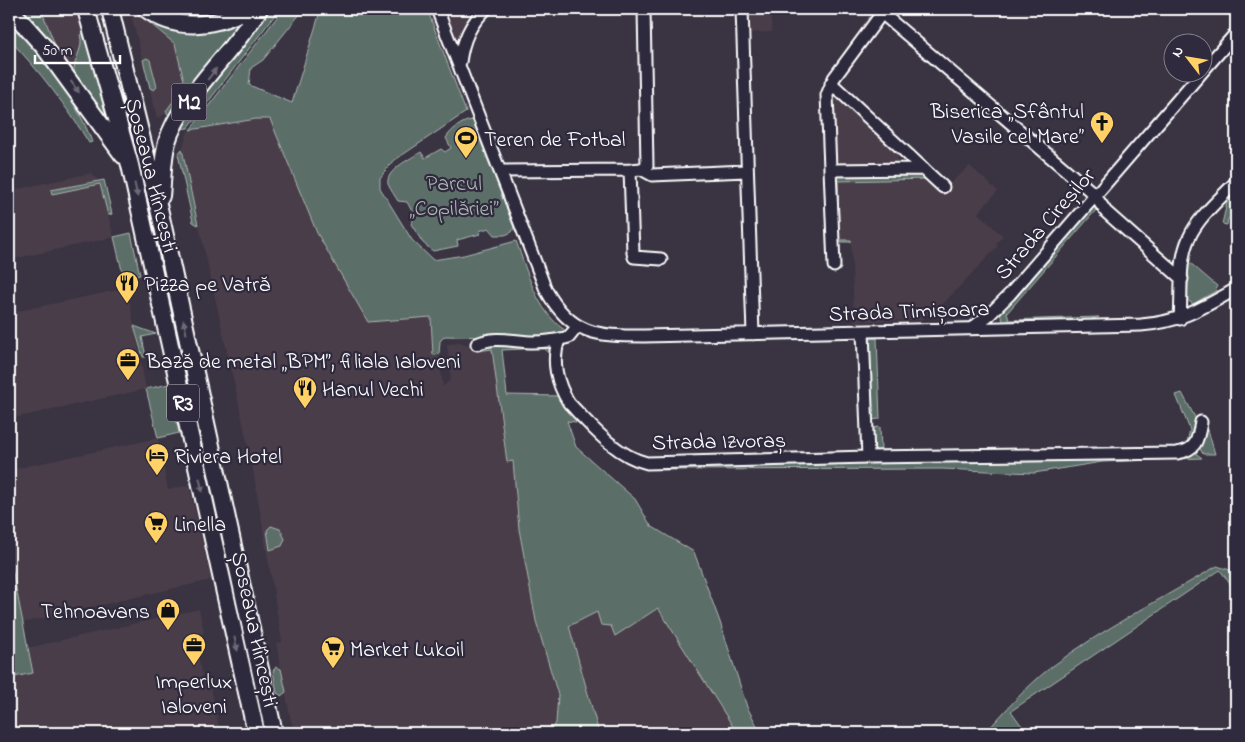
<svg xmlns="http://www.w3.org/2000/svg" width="1245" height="742" viewBox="0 0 1245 742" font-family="'Indie Flower',sans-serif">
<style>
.built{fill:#483e48}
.green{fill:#5b6e67;stroke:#adb6b3;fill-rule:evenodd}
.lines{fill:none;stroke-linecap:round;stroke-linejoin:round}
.minor-casing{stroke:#fff;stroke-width:15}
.highway-casing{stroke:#fff;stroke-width:20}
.minor{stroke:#2f2a3d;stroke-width:11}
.highway{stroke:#2f2a3d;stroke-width:16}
.oneway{fill:#6d6a77}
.labels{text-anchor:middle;stroke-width:4.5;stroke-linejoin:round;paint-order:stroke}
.shield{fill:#2f2a3d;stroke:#c1bfc5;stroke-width:1}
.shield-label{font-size:21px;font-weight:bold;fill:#fff}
.poi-label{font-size:22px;fill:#fff;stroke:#2f2a3d;text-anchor:start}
.street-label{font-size:22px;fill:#fff;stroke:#2f2a3d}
.park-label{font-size:22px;fill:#adb6b3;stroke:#2f2a3d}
</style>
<rect width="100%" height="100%" fill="#3a3342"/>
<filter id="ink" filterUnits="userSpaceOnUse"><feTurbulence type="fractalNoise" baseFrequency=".02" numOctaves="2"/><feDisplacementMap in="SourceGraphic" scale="10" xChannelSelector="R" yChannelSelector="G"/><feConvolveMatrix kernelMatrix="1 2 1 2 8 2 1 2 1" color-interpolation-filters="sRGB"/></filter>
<g filter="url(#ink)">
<!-- built -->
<path class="built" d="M23,9h53l7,24 -3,2 2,7 -8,27 4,15 -28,-39 -2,-7z
M445,9h32l-20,31 -2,-2z
M748,9h22l2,23 -23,1z
M134,10l41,34 10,41 -16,22 -3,7 -9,4 -26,-104z
M836,94l62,57v15l-60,1 -4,-3 -4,-64z
M256,119h14l47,114 11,21 103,63 2,38 6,-1 4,33 8,-8 -4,-35 14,-1 17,8 14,-2 15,112h6l6,68 17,92 22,74 -2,28 -6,10h-252l-7,-11 -15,-79 6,-1 -30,-178 -70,-315 6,-18z
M970,166l28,25 -20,22 25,23 -7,8 2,2 -54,57 -23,17 -67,2 -3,-82h-12l-1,-59 89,-2 21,6z
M91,173l8,8 15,56 -105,23v-69z
M127,288l19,101 -137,30v-106z
M158,438l10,52 21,-5 22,95 -189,43 -13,-70v-83z
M658,607l79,126h-138l-30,-107 28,-14 14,14 4,10z
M199,609l5,24 -10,3 10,48 6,-1 10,50h-211v-5l5,-2 -5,-25v-23l24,-5 -6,-25z"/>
<!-- green -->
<path class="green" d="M23,9h18l14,36 -2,2 -15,-22z
M155,9h75c-36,12 -39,11 -75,0z
M274,9v2h4l-90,117 -9,1 27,-39 63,-80z
M351,9h76l39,103 -74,50 -12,16v10l32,52 21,20 31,-5 52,-14c12,32 20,70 50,90l-2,4 -16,3 -103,-2 -5,5 -1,13 -6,1 -2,-38 -63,5 -51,-89 -47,-114h-14l-66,11 91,-118zM320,12l-28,91 -43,-18 2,-17 12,-8 37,-46z
M134,10l30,18 20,4 55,-8 1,4 -71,88 -3,-5 19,-26 -10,-41z
M9,21c32,34 67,76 83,121l-3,1c-23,-38 -49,-71 -80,-104z
M83,33l29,99c-10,-15 -38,-46 -38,-63 1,-13 10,-21 6,-34z
M147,58l3,2 7,27 -3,3 -4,-2 -7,-28z
M472,120l3,2 39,106 -2,4 -7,3h-10l-6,-7 -10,3 1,3 -23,6 1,6 -25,5 -10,-8 -12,-19 4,-7 -8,-15 -9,-1c-3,-5 -8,-12 -10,-17 -3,-14 24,-26 33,-32l4,6 16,-9 4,3 6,-4 -5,-10c5,-8 16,-17 26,-18z
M182,149l16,76 -5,-3 -15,-68z
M916,171l10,5 1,3 -89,2 1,59h12v2h-13l-3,-62 2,-4z
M104,180l8,34 -4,1 -8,-31 -48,10 -1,-4z
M1236,186v28l-8,5 -1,6 -5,-1 7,-30z
M1095,204l3,3 -2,3 -89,103 2,7 90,-3 -10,3 -85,2 -4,-7 2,-3z
M131,233l9,42 -16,4 -10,-42z
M1189,262l28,24 -1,5 -23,13 -6,-4z
M134,326l22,8 -14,3 4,20h-3z
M870,338h7l3,81 -10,1z
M487,344l66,2 -4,8 -5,-6 -42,2 5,45 53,1 25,27 -18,-2 9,26 59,52 16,27 43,26 26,70 27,85 14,26h-24l-79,-125 -43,28 -4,-10 -10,-1 -4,-13 -28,14 30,107h-49l6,-10 2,-28 -22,-74 -17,-92 -6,-68 -6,1 -15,-113 -14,2z
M169,384l10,49 -21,5 -12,-49z
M1182,393l15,28 -5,22 -6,3 4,-16 -14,-35z
M1206,423l9,31h-12l-4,-7z
M880,427l1,23h41v4l-45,-2 -5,-8 -2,-16z
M1194,452l8,6 -100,4 -68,11 -92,-4 -281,1 -3,-4z
M271,526l9,3 5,10 -3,7 -12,4 -3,-20z
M9,553l24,120 -24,5z
M1217,566l19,6v20l-16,-22 -209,141 16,22h-42c21,-23 41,-46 65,-65 52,-39 112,-69 167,-102z
M276,667l5,2 5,23 -5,4 -4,-3 -4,-22z"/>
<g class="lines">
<!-- minor casing -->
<g class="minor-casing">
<path id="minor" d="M437,9l109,281c25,45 50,46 98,46l497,-11c40,-3 61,-17 95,-36
M742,9l11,325
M877,9l217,185 12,18 76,67
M460,62c3,-22 10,-38 26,-53
M1202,72l34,-39
M831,83l112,104
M641,169l11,6 94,-4
M630,170l3,83 1,4 27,2
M830,170l94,-1
M501,171l129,-1 11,-1 6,-3 -3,-157
M834,266l-7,-171 7,-17 48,-65
M1180,319c2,-25 -2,-58 9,-81 9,-21 32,-40 47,-56
M972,328l17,-13 21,-21 192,-222
M863,332l5,125
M559,340c-8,21 -2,44 10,63 22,23 47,53 78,60l221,-6 309,-4c20,-3 21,-14 24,-31
M477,344c18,-9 38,-2 56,-2 12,0 25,-2 36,-5l8,-10"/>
</g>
<!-- highway casing -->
<g class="highway-casing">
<path id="highway" d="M10,9l35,39 78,107
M86,9l44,156 126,568
M110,9l50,204 114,520
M146,9c32,23 68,18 101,0
M161,196c2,-18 1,-36 6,-54 14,-46 67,-90 92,-133"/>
</g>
<!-- minor -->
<use href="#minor" class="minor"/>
<!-- highway -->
<use href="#highway" class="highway"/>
</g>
<!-- one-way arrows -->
<defs><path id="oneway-solid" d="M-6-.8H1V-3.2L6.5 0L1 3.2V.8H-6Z" transform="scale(1.25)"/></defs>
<g class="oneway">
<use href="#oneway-solid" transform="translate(212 74) rotate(-52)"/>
<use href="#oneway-solid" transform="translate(75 87) rotate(54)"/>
<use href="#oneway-solid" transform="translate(136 190) rotate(78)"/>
<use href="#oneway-solid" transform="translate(185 327) rotate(-102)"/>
<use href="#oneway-solid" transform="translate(201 485) rotate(77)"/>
<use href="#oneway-solid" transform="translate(236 644) rotate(77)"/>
</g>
</g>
<!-- icons -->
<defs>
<g id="church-pin" transform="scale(1.25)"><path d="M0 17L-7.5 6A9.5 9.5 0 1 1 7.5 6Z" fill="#ffd166" stroke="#2f2a3d"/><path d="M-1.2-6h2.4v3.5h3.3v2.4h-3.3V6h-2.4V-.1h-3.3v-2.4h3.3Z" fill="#111"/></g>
<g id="stadium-pin" transform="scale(1.25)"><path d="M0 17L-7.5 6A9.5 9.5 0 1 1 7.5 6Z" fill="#ffd166" stroke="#2f2a3d"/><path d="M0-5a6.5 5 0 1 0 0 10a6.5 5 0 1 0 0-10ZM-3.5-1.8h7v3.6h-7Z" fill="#111"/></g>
<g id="restaurant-pin" transform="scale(1.25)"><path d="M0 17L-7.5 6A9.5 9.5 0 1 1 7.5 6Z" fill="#ffd166" stroke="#2f2a3d"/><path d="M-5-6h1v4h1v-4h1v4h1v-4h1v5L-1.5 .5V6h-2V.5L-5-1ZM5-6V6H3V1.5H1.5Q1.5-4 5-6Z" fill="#111"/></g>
<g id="office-pin" transform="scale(1.25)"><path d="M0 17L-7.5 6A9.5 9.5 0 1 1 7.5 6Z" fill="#ffd166" stroke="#2f2a3d"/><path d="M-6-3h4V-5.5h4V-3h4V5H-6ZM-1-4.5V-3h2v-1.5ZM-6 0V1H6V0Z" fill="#111"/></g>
<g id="hotel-pin" transform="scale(1.25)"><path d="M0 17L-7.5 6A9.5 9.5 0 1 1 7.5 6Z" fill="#ffd166" stroke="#2f2a3d"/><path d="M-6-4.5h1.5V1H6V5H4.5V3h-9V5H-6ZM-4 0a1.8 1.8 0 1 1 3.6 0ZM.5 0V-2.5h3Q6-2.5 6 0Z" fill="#111"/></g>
<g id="supermarket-pin" transform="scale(1.25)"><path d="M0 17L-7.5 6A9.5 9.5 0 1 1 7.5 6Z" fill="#ffd166" stroke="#2f2a3d"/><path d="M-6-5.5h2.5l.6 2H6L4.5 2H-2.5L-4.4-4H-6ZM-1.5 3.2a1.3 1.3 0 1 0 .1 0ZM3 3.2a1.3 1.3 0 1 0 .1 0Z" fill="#111"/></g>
<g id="shop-pin" transform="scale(1.25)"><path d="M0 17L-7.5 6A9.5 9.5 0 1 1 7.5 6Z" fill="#ffd166" stroke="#2f2a3d"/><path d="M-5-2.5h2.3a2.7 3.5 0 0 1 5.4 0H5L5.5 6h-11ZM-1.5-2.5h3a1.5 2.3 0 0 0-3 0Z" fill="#111"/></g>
</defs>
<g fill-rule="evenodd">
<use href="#church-pin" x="1102" y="123"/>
<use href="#stadium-pin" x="466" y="138"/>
<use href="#restaurant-pin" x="127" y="283"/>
<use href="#office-pin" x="128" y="360"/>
<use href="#restaurant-pin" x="305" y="388"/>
<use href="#hotel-pin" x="157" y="455"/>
<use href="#supermarket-pin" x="156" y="523"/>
<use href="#shop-pin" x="168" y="610"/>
<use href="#office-pin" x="194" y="645"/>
<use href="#supermarket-pin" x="333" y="648"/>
</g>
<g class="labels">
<!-- shield labels -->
<g class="shield">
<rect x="171.5" y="83.5" width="35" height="37" rx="4"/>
<rect x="167" y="384.5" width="32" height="37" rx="4"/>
</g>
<g class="shield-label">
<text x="189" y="109">M2</text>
<text x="183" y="410">R3</text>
</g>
<!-- poi labels -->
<g class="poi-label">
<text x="1084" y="118" text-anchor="end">Biserica „Sfântul<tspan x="1084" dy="25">Vasile cel Mare”</tspan></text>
<text x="484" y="146">Teren de Fotbal</text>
<text x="144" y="291">Pizza pe Vatră</text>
<text x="146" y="368">Bază de metal „BPM”, filiala Ialoveni</text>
<text x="322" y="396">Hanul Vechi</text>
<text x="174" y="463">Riviera Hotel</text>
<text x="174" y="531">Linella</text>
<text x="150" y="618" text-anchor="end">Tehnoavans</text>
<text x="350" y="656">Market Lukoil</text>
<text x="194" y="688" text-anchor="middle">Imperlux<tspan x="194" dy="25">Ialoveni</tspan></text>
</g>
<!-- street labels -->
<g class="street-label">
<text transform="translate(153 175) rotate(76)" y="8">Șoseaua Hîncești</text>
<text transform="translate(1044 223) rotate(-49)" y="8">Strada Cireșilor</text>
<text transform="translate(909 310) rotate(-2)" y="8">Strada Timișoara</text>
<text transform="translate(719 440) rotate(-1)" y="8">Strada Izvoraș</text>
<text transform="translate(256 629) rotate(78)" y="8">Șoseaua Hîncești</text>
</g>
<!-- park labels -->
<g class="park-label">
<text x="454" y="190">Parcul<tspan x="454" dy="25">„Copilăriei”</tspan></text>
</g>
</g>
<!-- margin -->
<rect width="1245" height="742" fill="none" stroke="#2f2a3d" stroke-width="30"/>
<rect x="15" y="15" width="1215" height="712" fill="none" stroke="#fff" stroke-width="2" filter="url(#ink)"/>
<!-- north arrow -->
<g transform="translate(1188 58) rotate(301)"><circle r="24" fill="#2f2a3d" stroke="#827f8b"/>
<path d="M0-4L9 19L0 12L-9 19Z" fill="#ffd166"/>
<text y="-8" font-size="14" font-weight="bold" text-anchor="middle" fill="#ffffff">N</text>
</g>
<!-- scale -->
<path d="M35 55v8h85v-8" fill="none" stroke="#ffffff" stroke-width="2.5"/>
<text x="42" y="55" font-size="15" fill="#ffffff" stroke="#2f2a3d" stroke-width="4" paint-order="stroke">50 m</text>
</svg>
